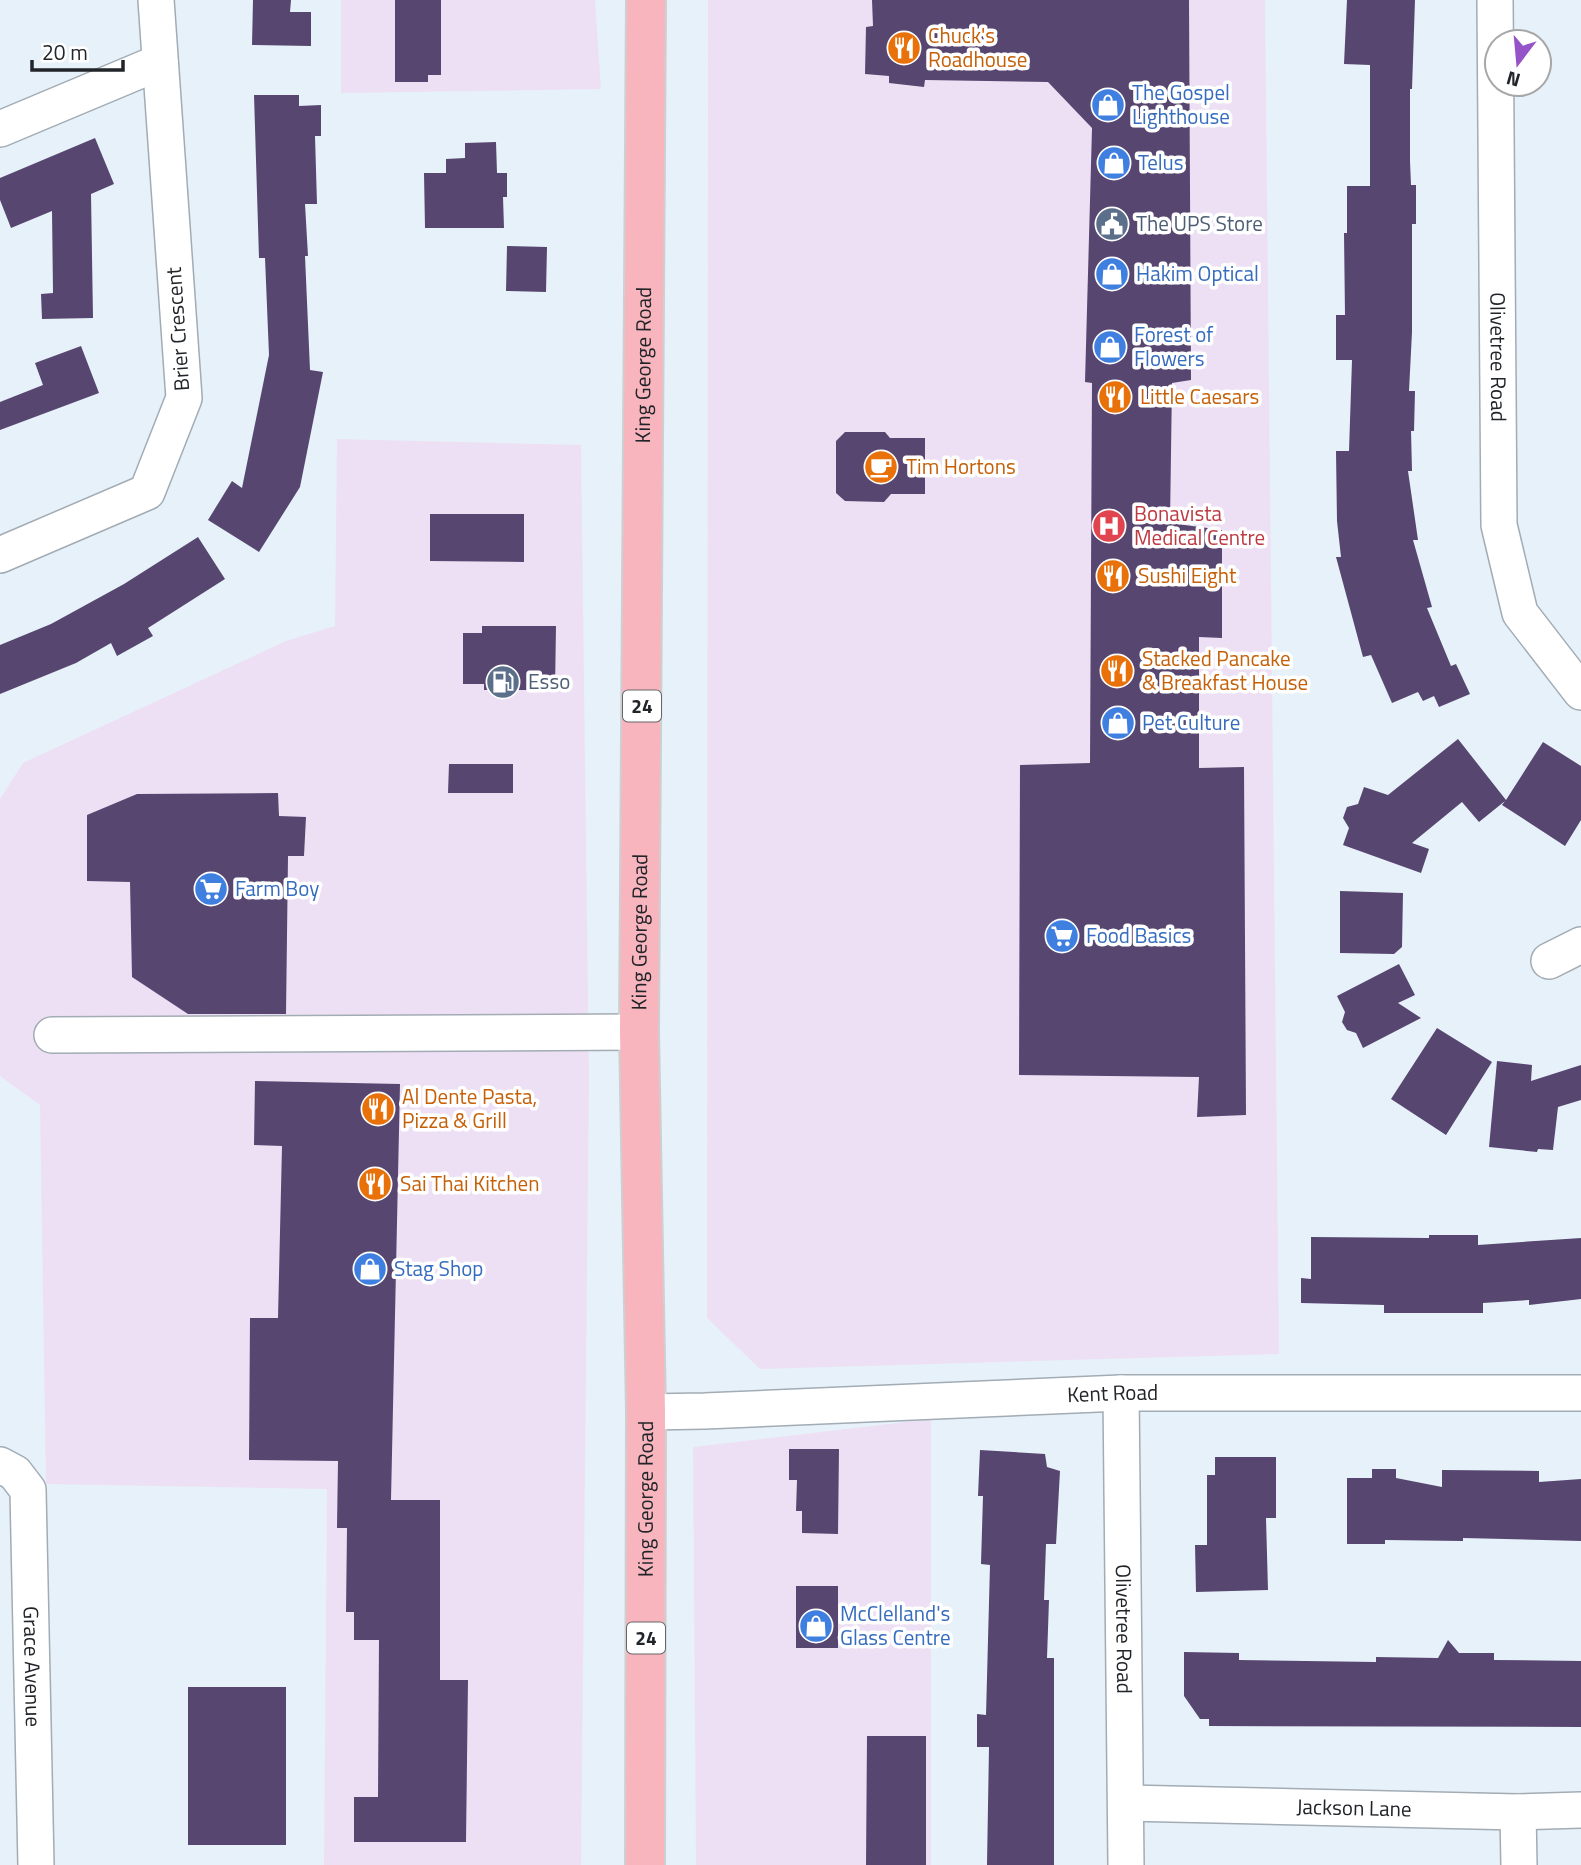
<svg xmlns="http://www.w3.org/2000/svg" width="1581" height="1865" viewBox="0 0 1581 1865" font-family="'Titillium Web',sans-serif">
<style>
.commercial{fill:#ede0f4}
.building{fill:#57466f}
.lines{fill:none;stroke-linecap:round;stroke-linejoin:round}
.minor-casing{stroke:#a2acb4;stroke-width:38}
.primary-casing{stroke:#cecfd0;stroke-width:42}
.minor{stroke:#fff;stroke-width:35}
.primary{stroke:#f8b5be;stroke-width:38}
.labels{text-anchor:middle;stroke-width:7;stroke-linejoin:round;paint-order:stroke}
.shield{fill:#fff;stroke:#646668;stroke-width:2}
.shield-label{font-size:19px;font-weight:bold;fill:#212428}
.food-label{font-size:21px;fill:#c56008;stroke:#fff;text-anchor:start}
.shop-label{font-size:21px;fill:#366cbe;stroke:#fff;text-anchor:start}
.service-label{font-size:21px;fill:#4e5e75;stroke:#fff;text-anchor:start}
.street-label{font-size:21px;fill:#212428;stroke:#fff}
.health-label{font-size:21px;fill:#be3a42;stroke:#fff;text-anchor:start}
</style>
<rect width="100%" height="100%" fill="#e7f1fa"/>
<!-- commercial -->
<path class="commercial" d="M341,0h254l6,89 -260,4z
M708,0h557l14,1354 -519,15 -53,-51z
M337,439l244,6 8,633 -8,787h-257l3,-376 -281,-5 -6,-379 -40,-29v-277l23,-36 263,-122 49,-15z
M931,1419v446h-235l-3,-418z"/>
<!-- building -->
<path class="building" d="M253,0h38l-1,12h21v34l-59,-1z
M395,0h46v75h-13v7h-33z
M872,0h317l2,380 -19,3 -2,140 52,7v108l-23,-1v131l45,-1 2,348 -49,2 2,-40 -180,-2 1,-310 70,-2 2,-380 -7,-1 7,-254 -44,-46 -123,-2 -1,7 -35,-4v-7l-24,-2 1,-47 7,-1z
M1347,0h68l-3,89h-2v72l1,24h5v39h-4v108l-3,59h6l-1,40h-3l1,40h-4l10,69h-5l19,67 -5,1 24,58 5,-2 14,30 -31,13 -5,-11 -11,5 -5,-9 -26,11 -21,-48 -8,2 -27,-100h5l-4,-36 -1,-70h13l3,-91h-16v-45h9l-1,-82h3v-47h23v-121l-26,-1z
M254,95h45v11l22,-1v31h-6l2,68h-12l3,52h-3l5,114 13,2 -23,115 -41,65 -51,-32 24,-39 10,7 27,-133 -4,-97h-6z
M95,138l19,46 -23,10 2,124 -51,1 -1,-25 12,-1 -1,-82 -41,17 -11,-28v-22z
M496,142l1,31h10v24h-4l1,31h-79l-1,-55h22v-14l19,-1v-15z
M507,246l40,1 -1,45 -40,-1z
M81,346l18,47 -99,37v-28l43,-17 -8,-22z
M845,432h40l5,6h35v56h-34l-7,8 -39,-1 -9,-8v-52z
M430,514h94v48l-94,-1z
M198,537l27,42 -77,49 5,8 -36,20 -6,-13 -35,20 -76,31v-49l51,-21 73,-40z
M482,626h74l-1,64h-71v-6h-21v-51h19z
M1458,739l48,61 37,-58 38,24v54l-16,26 -63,-41 3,-4 -26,21 -17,-20 -50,41 17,6 -8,24 -78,-28 6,-17 -6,-10 4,-11 11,-3 6,-17 24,8z
M449,764h64v29h-65z
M278,793l1,23 27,1 -2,39h-16l-2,158h-98l-56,-37 -2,-95 -43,-1v-66l50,-21z
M1340,891l63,2 -1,54 -8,7 -54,-1z
M1399,964l16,31 -17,8 23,15 -58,30 -7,-15 -9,-3 -5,-8 3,-10 -8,-16z
M1437,1028l55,34 -46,73 -55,-36z
M1497,1061l35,4 -1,16 50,-16v35l-23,7 -5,43 -15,-1 -1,3 -48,-5z
M255,1081l145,3 -9,416h49v180h28l-2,162h-112v-45h24l1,-157h-25v-28h-8l1,-84h-10l1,-67 -89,-1 1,-142h28l4,-172 -28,-1z
M1429,1235h49v10l103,-7v61l-52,6v-5l-46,3v10h-99v-8l-83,-2v-25l10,1v-42l118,1z
M789,1449h50l-1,85 -36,-1v-22h-6l1,-31h-8z
M980,1450l65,4 2,13 13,4 -4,73h-10l-2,56h5l-2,58h7v207h-67l2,-118h-12v-33l9,1 4,-150 -9,-1 2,-68h-5z
M1215,1457h61v61h-10l2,72 -72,2 -1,-47h12v-70h8z
M1372,1469h24v9l46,9v-17l97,1v11l42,-3v62l-118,-3v3l-78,-1v4h-38v-66h25z
M796,1586h42v62h-42z
M1448,1640l11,13h35v7l87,1v66l-372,-1v-7h-9l-16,-23v-44l55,1v7l137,2v-5l62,1z
M188,1687h98v158h-98z
M867,1736h59v129h-60z"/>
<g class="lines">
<!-- minor casing -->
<g class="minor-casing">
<g id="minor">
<path id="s1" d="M1495,0l4,525 21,88 61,79"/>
<path d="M0,129l160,-67"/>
<path d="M0,555l147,-63 37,-94 -28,-398"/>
<path d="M1549,961l32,-16"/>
<path d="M52,1035l587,-3"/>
<path id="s2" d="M1121,1393l5,472"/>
<path id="s3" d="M646,1412l59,-1 416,-18h460"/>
<path id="s4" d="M0,1465l15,8 13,17 8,375"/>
<path id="s5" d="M1126,1803l392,9 63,-2"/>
<path d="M1518,1812l1,53"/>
</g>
</g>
<!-- primary casing -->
<g class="primary-casing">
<g id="primary">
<path id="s6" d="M645,1865l1,-453 -7,-380 7,-1032"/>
</g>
</g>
<!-- minor -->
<use href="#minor" class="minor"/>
<!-- primary -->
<use href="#primary" class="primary"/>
</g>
<!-- icons -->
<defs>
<g id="restaurant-disc" transform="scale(1.75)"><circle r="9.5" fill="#e8710a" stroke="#fff"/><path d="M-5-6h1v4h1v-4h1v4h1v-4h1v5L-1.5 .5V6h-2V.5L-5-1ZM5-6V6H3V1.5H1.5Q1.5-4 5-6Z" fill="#fff"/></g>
<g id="shop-disc" transform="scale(1.75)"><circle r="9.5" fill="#3f7fe0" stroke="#fff"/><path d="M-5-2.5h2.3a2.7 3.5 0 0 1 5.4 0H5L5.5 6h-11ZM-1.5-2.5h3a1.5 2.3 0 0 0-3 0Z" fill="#fff"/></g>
<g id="civic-disc" transform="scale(1.75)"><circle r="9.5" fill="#5c6f8a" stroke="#fff"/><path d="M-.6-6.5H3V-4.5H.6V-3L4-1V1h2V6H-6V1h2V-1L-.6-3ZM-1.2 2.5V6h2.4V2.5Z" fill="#fff"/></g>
<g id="cafe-disc" transform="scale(1.75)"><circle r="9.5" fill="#e8710a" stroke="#fff"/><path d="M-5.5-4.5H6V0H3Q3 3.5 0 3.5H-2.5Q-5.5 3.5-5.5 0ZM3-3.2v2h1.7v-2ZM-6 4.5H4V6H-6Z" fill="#fff"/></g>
<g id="hospital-disc" transform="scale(1.75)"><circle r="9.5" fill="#e0444e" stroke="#fff"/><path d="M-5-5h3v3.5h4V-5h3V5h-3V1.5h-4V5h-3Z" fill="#fff"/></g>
<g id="fuel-disc" transform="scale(1.75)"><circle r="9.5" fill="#5c6f8a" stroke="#fff"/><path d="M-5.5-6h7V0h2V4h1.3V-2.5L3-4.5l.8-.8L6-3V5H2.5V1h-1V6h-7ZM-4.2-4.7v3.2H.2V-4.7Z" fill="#fff"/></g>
<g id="supermarket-disc" transform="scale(1.75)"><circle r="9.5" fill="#3f7fe0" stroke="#fff"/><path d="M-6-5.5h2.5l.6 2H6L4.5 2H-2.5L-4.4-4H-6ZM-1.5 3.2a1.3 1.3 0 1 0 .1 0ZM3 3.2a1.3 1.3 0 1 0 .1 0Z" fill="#fff"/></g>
</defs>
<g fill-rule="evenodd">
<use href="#restaurant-disc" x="904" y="48"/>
<use href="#shop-disc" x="1108" y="105"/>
<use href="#shop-disc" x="1114" y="163"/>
<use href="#civic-disc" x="1112" y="224"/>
<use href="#shop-disc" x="1112" y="274"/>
<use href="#shop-disc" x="1110" y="347"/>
<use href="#restaurant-disc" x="1115" y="397"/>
<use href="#cafe-disc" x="881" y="467"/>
<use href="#hospital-disc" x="1109" y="526"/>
<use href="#restaurant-disc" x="1113" y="576"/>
<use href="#restaurant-disc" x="1117" y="671"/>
<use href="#fuel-disc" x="503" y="682"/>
<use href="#shop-disc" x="1118" y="723"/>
<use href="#supermarket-disc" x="211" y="889"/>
<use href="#supermarket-disc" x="1062" y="936"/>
<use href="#restaurant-disc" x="378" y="1109"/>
<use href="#restaurant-disc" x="375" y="1184"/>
<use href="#shop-disc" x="370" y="1269"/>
<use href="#shop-disc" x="816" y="1626"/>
</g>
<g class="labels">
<!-- shield labels -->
<g class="shield">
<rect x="623" y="690.5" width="38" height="31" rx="5"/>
<rect x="627" y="1622.5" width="38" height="31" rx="5"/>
</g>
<g class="shield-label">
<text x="642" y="713">24</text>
<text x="646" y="1645">24</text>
</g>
<!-- food labels -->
<g class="food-label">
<text x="928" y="43">Chuck's<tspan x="928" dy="24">Roadhouse</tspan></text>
<text x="1140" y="404">Little Caesars</text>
<text x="906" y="474">Tim Hortons</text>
<text x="1138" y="583">Sushi Eight</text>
<text x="1142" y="666">Stacked Pancake<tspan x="1142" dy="24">&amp; Breakfast House</tspan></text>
<text x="402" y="1104">Al Dente Pasta,<tspan x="402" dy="24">Pizza &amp; Grill</tspan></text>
<text x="400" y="1191">Sai Thai Kitchen</text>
</g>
<!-- shop labels -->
<g class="shop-label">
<text x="1132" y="100">The Gospel<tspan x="1132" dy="24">Lighthouse</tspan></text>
<text x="1138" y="170">Telus</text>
<text x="1136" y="281">Hakim Optical</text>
<text x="1134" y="342">Forest of<tspan x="1134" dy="24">Flowers</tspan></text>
<text x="1142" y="730">Pet Culture</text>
<text x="235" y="896">Farm Boy</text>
<text x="1086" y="943">Food Basics</text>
<text x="394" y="1276">Stag Shop</text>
<text x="840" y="1621">McClelland's<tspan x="840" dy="24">Glass Centre</tspan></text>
</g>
<!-- service labels -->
<g class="service-label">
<text x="1136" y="231">The UPS Store</text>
<text x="528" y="689">Esso</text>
</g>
<!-- street labels -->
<g class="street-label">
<text transform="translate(178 329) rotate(-94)" y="7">Brier Crescent</text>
<text dy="7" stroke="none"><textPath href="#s1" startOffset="357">Olivetree Road</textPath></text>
<text dy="7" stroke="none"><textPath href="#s6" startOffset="1500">King George Road</textPath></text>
<text dy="7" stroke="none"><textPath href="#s6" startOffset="933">King George Road</textPath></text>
<text dy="7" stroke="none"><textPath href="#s3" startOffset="467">Kent Road</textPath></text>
<text dy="7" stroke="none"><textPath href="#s6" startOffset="366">King George Road</textPath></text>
<text dy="7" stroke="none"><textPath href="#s2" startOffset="236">Olivetree Road</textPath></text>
<text dy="7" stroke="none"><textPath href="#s4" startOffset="215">Grace Avenue</textPath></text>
<text dy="7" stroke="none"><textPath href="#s5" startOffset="228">Jackson Lane</textPath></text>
</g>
<!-- health labels -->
<g class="health-label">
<text x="1134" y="521">Bonavista<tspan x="1134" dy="24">Medical Centre</tspan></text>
</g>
</g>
<!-- north arrow -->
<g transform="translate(1518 63) rotate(196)"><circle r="33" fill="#ffffff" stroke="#a6a7a9" stroke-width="2"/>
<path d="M0-5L12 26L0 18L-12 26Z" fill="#9653c8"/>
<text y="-10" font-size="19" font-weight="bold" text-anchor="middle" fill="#212428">N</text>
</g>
<!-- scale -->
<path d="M32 60v10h91v-10" fill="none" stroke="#212428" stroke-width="3.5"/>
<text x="42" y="60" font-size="21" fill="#212428" stroke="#ffffff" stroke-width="5" paint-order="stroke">20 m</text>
</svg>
